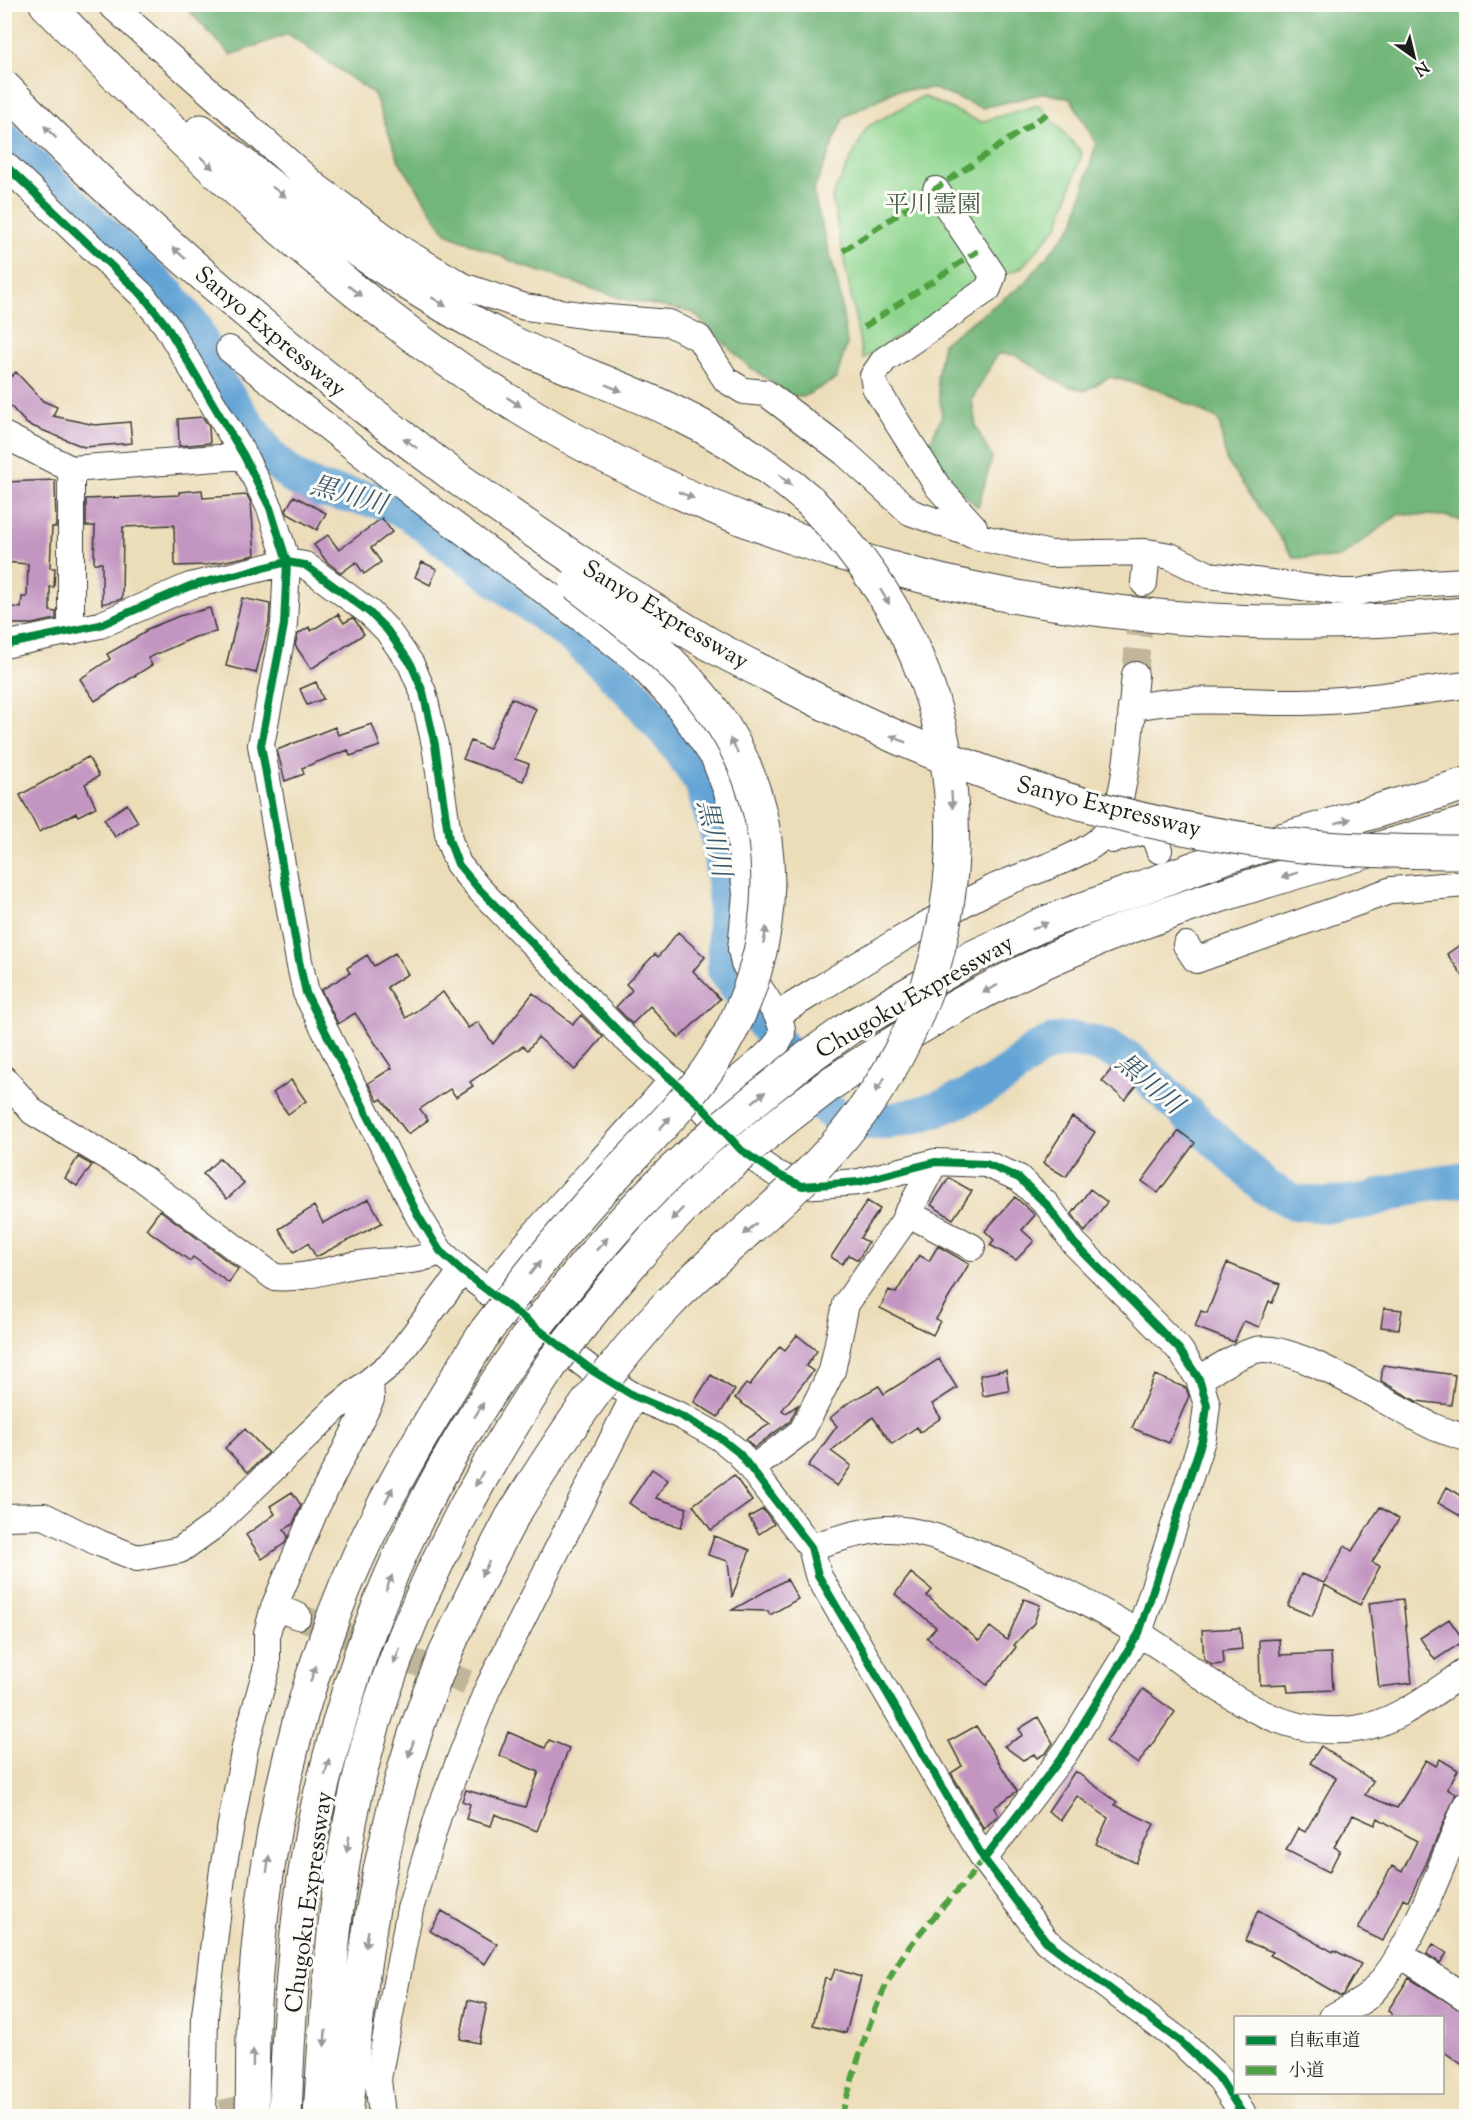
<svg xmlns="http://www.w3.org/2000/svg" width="1471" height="2121" viewBox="0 0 1471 2121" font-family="'Sorts Mill Goudy','Noto Serif JP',serif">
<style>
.green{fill:#8fd58f;stroke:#567856;stroke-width:1.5}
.forest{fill:#73b67a;stroke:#48694b;stroke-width:1.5}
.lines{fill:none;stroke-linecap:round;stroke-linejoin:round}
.river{stroke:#60a3d4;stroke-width:36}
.building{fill:#c395c1}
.minor-tunnel{stroke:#c2b69a;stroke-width:26;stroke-dasharray:26 13;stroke-linecap:butt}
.minor-casing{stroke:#3b3934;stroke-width:28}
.highway-casing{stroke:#3b3934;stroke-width:35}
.minor{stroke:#fff;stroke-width:26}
.highway{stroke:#fff;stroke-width:33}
.highway-bridge-casing{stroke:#3b3934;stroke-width:35;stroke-linecap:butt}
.highway-bridge{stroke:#fff;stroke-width:33}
.quiet{stroke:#4fa141;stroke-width:6;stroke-dasharray:12 6;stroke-linecap:butt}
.cycleway-casing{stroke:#fdfcf7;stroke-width:11}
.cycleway{stroke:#00873e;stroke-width:8}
.oneway{fill:#999}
.labels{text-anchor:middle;stroke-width:6;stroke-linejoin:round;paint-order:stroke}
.park-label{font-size:24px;fill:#445d44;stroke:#fdfcf7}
.street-label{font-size:24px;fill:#1c1c1c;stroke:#fdfcf7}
.water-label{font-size:26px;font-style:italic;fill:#3b596f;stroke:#fdfcf7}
</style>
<rect width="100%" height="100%" fill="#fdfcf7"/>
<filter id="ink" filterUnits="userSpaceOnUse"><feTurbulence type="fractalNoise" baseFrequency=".0167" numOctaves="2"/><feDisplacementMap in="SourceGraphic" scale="12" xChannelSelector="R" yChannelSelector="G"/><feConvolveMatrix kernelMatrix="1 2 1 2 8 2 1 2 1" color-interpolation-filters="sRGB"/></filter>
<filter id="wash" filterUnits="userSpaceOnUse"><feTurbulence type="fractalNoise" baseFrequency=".008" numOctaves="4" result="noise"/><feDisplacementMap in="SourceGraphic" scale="24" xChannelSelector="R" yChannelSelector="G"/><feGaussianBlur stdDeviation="1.35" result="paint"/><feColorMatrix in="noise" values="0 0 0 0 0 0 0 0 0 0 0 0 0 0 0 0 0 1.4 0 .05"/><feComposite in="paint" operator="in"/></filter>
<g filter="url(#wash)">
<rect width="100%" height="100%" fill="#ecddb9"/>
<!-- green -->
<path class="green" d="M923,96l57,26 59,-17 43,48 -23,71 -38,44 -41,16 -117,75 -31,-162 35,-70z"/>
<!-- forest -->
<path class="forest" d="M190,4l1276,1v517l-21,-6 -46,-2 -59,44h-46l-68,-98 -7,-40 -64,-32 -46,-11 -24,14 -23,-7 -46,-29 -19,-1 -25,46 4,27 16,31 -14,49 -35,-31 -14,-31 13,-30 -5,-37 6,-35 82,-60 49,-59 22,-80 -25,-45 -26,-6 -63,15 -48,-19 -37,1 -53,27 -31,75 26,97 8,55 -11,35 -33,18 -12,-2 -43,-29 -56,-54 -65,-12 -101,-33 -80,-34 -47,-72 -25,-67 -86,-60 -57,21 -42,-44z"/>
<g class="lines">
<!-- river -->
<path class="river" d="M4,139l166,158 24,31 25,56 50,72 26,22 24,12 62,11 28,12 171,129 52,50 43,51 27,39 17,56 6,52v80l97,134c6,4 12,12 19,14 47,15 120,-15 160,-40 23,-15 36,-37 66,-38 23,-1 40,7 60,18l140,130 27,14 32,3 40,-4 51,-15 49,-7"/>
</g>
<g id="blocks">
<!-- building -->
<path class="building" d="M16,372l27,29 14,6 -4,9 42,9 35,-3 2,21 -48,4 -57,-23 -23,-25v-16z
M203,417l6,10 1,16 -31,3 -1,-27z
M55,480l1,47h-4l-2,41h5l-1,19h-4v24l6,1v7l-24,5h-28v-18l17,2 1,-11h5l1,-33 -24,-2v-80z
M202,490l1,8 44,-3 4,8 4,52 -49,10 -31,1 -1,-41 -51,2 -1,72 -20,5v-41h-8l1,-37h-9v-27l93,-4v-3z
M294,496l32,17 -9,17 -29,-16 -2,-4z
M382,518l10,14 -21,16 10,14 -17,12 -8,-12 -15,11 -14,-11 -13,-17 14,-10 11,15z
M422,562l15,7 -7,16 -15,-8z
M242,598l28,6 -1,19 -13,50 -30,-7z
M210,608l6,24 -21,5 -47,21 4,7 -57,36 -15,-22 30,-20 -3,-5 39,-22 -1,-2 34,-14z
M338,614l6,9 8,-5 3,2 9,14 -53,35 -16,-24 3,-11 11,-7 2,4z
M316,682l7,17 -16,6 -7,-16z
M511,698l25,11 -21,50 14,5 -6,17 -60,-22 8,-18 18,8z
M372,724l8,22 -30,10 -2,-6 -46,18 2,6 -19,7 -8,-31 58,-23 3,8z
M88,757l11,19 -14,8 11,23 -18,9 -2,-3 -37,19 -19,-37z
M127,804l11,18 -23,15 -11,-18z
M678,932l27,25 -12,14 27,28 -41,39 -29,-32 -18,18 -16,-17 16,-17 -6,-6 29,-30 3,3z
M1467,940v42l-20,-28z
M395,953l13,21 -21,13 19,31 37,-26 25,36 10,-6 15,22 40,-51 40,31 8,-9 22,22 -28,33 -37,-33 -10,13 -5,-4 -53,36 3,4 -17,11 -6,-8 -30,20 8,11 -20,14 -26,-35 -4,2 -10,-18 24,-15 -37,-55 -17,11 -17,-34 29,-17 -3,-5 20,-13 7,11z
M1114,1066l24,18 -13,16 -23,-19z
M291,1080l15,21 -18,13 -15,-21z
M1072,1117l23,15 -29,45 -23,-14z
M1179,1131l16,12 -37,50 -16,-12z
M78,1157l14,8 -15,21 -12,-8z
M220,1158l24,25 -17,16 -24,-25z
M949,1178l23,13 -19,28 -22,-14z
M1090,1189l17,13 -22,30 -13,-18z
M1015,1197l20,18 -13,15 12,11 -18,19 -26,-15 4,-5 -9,-9z
M369,1199l13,24 -66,34 -8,-14 -14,9 -15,-23 35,-23 9,17z
M867,1201l13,8 -20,29 8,4 -10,18 -9,-5 -7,9 -11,-7z
M160,1210l78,59 -9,14 -36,-26 -3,4 -44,-32z
M938,1246l31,18 -33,55 4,2 -7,14 -53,-27 9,-18 7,3 23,-38 10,6z
M1227,1263l53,21 -8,19 -3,-2 -10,26 -15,-6 -10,21 -39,-15 6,-16 6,2z
M1384,1308l18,2 -3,19 -18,-2z
M797,1335l20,16 -11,15 7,5 -31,39 4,3 12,-8 -8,16 -36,27 -8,-9 24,-15 -35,-26 11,-14 3,2 31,-40 5,4z
M939,1359l18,29 -25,16 9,14 -21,14 -3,-5 -25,17 -19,-27 -42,34 20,15 -14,20 -29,-20 29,-40 -7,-8 18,-15 31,-17 5,8z
M1383,1365l72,10 -4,30 -35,-4 -35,-20z
M1006,1370l3,21 -26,5 -3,-21z
M711,1375l24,15 -17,27 -24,-15z
M1155,1375l31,13 3,8 -20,47 -37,-15z
M245,1429l23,24 -20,19 -23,-24z
M652,1469l16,11 -12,18 31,10 -6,19 -29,-8 -23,-16z
M734,1475l18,26 -41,29 -18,-25z
M1447,1487l20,12v21l-29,-17z
M292,1492l9,13 -8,19 -9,6 4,6 -3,7 -23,16 -16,-24 29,-21 -5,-8z
M1380,1507l19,12 -27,43 8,4 -20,39 -35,-20 -13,31 -24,-10 13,-32 23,9 21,-37 7,5z
M763,1509l11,15 -15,10 -10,-17z
M714,1536l36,14 -18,47 -4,-36 -20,-6z
M911,1573l21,17 -5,6 52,45 11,-14 17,13 17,-41 16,6 -6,18 -20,22 2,2 -29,38 -60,-47 9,-11 -41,-33z
M787,1579l11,20 -28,16 -2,-4 -36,-1z
M1403,1599l9,84 -33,4 -10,-84z
M1449,1619l15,22 -29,19 -15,-22z
M1240,1628l2,21 -19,2 1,13 -12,1 -8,-6 -2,-29z
M1279,1639l1,16 51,-2 2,37 -45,2 -1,-8 -27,1 -1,-45z
M1143,1689l32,23 -37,52 -32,-23z
M1038,1717l15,26 -7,10 -9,5 -3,-4 -11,6 -19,-14 19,-11 -4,-6z
M976,1726l41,65 -23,17 4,7 -14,14 -33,-56 11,-7 -13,-25z
M508,1732l37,16 4,-8 20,8 -32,83 -42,-17 -4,12 -25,-7 4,-15 -8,-3 4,-11 59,17 14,-35 -40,-17z
M1321,1746l52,35 -8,14 32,13 29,-48 10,6 4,-7 18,11 -11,19 9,5 -31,72 -17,35 -5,-3 -20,43 -25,-12 34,-63 10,6 15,-31 -39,-23 -3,7 -22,-10 -19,32 6,3 -11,22 -43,-22 12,-22 7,4 31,-54 -26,-15z
M1075,1771l42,31 -2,3 39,19 -18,39 -40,-19 12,-26 -31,-22 -16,24 -13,-9z
M1258,1910l75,42 1,-2 27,14 -17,29 -3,3 -71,-41 3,-3 -28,-11z
M442,1911l55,33 -12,20 -55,-33z
M1433,1944l14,9 -7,10 -13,-9z
M835,1969l26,8 -15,56 -33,-8 12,-47 6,2z
M1409,1978l58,36v54l-24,-17v-33h-54l3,-5 -4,-3z
M468,2000l19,4 -8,39 -19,-4z"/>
</g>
</g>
<g filter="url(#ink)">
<use href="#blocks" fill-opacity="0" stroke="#3b3934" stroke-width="1.5"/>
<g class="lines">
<!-- minor-tunnel -->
<path class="minor-tunnel" d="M1135,675l7,-79
M298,1616l170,67
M221,2113l117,-25"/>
<!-- minor casing -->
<g class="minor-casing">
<path id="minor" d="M110,4l207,183 87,64 59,35 62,21 71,10 73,6 30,15 27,42 18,11 22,2 79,60 65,59 69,25 71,17 97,-2
M4,164l139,132 23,29 78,131 26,52 17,54 -3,63 -23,120 38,216 7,32 113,224 21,34 22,20 131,100 41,25 47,20 38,21 20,16 72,94 7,28 166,284 62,82 135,101 39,37 24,37
M936,190l57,85 -5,14 -104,71 -11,16 2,11 63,100 36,40 -2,8
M229,349l186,147 186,137 34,27 40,42 39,56 13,34 13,47 6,55 -5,55 3,15 33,51
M4,435l67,34 173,-13
M71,469v163
M1144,583l3,-31 23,4 39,19 132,17h17l36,-7 72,-4
M4,645l96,-20 90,-39 97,-24 18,3 64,47 18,18 24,34 12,28 12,53 14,95 9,24 20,24 146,149 78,70 39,43 34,23 27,13 57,-4 76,-20 51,2 33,14 28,27 27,38 105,106 20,30 8,26 -4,32 -64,196 -74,120 -81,106
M1131,708c56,-13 114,-5 170,-6 56,-1 111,-10 165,-17
M1104,835l8,5 34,-9 8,5 5,14
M1186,945l10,15 196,-70 74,-6
M4,1079l29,33 109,66 132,99c33,3 61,-11 93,-14 26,-3 50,1 73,-12
M702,1107c17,-14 72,-52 79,-70 3,-8 -1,-15 -4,-22 70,-43 139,-87 212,-125 29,-15 96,-32 115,-55 25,-31 26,-119 31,-160
M907,1213l65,34
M487,1292c57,-75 125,-139 185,-212
M1199,1379c18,-10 37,-24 57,-29 37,-9 139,59 176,76 10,5 23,8 34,12
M752,1469l50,-38 30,-60 14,-67 56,-80 33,-62
M4,1517l40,-1 55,27 38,15 43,-8 34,-24 121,-117 58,-47 69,-91
M811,1547c24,-8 50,-16 75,-18 31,-1 64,13 92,24 65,26 127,57 185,96 59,41 115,90 192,80 40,-5 78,-36 111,-58
M274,1607l24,9
M1400,1954l66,44
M1331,2018c11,-7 26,-13 36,-21 43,-39 77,-138 99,-192
M203,2116l2,-101 18,-146 22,-122 22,-81v-33l7,-26 42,-99 55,-109 -1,-18
M382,2116l-4,-37 14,-75 18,-95 29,-96 48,-123 147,-294"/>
</g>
<!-- highway casing -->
<g class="highway-casing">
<path id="highway" d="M46,4c114,119 234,232 366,331 307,228 676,316 1054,279
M4,87c139,144 293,272 453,391
M201,131c94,76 191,150 298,205 57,30 118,48 175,76 50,24 94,53 136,89
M807,1058l42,-30 122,-70 74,-35 177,-65 244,-74
M833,1082c70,-47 142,-89 218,-123 134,-59 276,-95 415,-136
M252,2116c1,-37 0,-75 2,-113 7,-124 29,-246 71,-363 38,-111 99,-211 161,-309
M285,2116c4,-104 10,-214 34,-316 28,-121 72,-243 135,-350 22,-38 47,-75 72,-111
M320,2116c8,-131 16,-267 54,-393 40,-131 105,-251 181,-364
M346,2116c15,-143 32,-286 83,-422 23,-61 52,-119 83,-177"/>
</g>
<!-- minor -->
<use href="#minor" class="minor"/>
<!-- highway -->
<use href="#highway" class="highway"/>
<!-- highway-bridge casing -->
<g class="highway-bridge-casing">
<path id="highway-bridge" d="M457,478c82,57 163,113 249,164 25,15 52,27 78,41 167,88 350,149 539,165 48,3 96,4 143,4
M486,1331c38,-50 77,-100 119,-145 39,-42 81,-81 111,-129 67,-105 72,-242 -2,-345 -37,-51 -88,-90 -138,-128
M526,1339c37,-47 73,-94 115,-137 50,-53 109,-98 166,-144
M555,1359c36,-46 71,-92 111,-134 51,-54 109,-99 167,-143
M512,1517c47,-76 96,-150 158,-215 61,-62 133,-112 186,-182 96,-125 123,-294 69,-442 -24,-67 -67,-126 -115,-177"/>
</g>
<!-- highway-bridge -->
<use href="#highway-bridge" class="highway-bridge"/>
<!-- quiet -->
<path class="quiet" d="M843,251l208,-140
M864,327l114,-76
M841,2116c15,-47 27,-99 51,-142 23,-43 63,-77 92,-115"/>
<!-- cycleway casing -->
<g class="cycleway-casing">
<path id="cycleway" d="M4,164l139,132 23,29 78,131 26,52 17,54 -3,63 -23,120 38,216 7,32 113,224 21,34 22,20 131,100 41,25 47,20 38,21 20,16 72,94 7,28 166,284 62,82 135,101 39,37 24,37
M4,645l96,-20 90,-39 97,-24 18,3 64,47 18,18 24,34 12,28 12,53 14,95 9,24 20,24 146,149 78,70 39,43 34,23 27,13 57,-4 76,-20 51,2 33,14 28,27 27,38 105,106 20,30 8,26 -4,32 -64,196 -74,120 -81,106"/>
</g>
<!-- cycleway -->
<use href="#cycleway" class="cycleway"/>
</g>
<!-- one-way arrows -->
<defs><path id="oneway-solid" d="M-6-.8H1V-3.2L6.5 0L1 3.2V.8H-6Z" transform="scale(1.5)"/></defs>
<g class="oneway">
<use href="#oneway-solid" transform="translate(50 132) rotate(-135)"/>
<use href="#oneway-solid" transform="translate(207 163) rotate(43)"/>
<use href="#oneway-solid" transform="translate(279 192) rotate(37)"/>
<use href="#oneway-solid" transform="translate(179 253) rotate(-138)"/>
<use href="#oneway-solid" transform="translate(355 291) rotate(38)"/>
<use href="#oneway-solid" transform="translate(439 302) rotate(32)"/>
<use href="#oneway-solid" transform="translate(614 388) rotate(22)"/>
<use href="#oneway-solid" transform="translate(514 402) rotate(33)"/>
<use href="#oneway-solid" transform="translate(410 443) rotate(-143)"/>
<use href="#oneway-solid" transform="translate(785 480) rotate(41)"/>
<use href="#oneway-solid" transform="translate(686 495) rotate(22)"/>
<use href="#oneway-solid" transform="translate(885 597) rotate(59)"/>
<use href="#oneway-solid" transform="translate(898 739) rotate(-156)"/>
<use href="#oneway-solid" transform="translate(734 746) rotate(-119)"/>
<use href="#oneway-solid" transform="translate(952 800) rotate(86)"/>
<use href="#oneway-solid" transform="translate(1343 821) rotate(-17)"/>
<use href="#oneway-solid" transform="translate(1290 875) rotate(164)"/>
<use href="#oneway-solid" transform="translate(1040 926) rotate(-24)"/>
<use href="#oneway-solid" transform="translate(765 935) rotate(-80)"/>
<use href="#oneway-solid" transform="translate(990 989) rotate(153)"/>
<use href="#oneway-solid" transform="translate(880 1085) rotate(124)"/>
<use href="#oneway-solid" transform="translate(759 1097) rotate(-39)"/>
<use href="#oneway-solid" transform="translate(665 1123) rotate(-49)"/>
<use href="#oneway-solid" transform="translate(677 1214) rotate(135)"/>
<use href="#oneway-solid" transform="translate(750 1229) rotate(138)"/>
<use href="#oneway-solid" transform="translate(602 1244) rotate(-47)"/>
<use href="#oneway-solid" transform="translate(535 1268) rotate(-51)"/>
<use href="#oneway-solid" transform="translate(479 1410) rotate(-58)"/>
<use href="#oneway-solid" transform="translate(479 1479) rotate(118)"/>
<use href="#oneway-solid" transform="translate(389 1495) rotate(-64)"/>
<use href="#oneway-solid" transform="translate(485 1569) rotate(118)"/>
<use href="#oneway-solid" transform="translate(389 1583) rotate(-68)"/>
<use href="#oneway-solid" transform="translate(397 1656) rotate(110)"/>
<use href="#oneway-solid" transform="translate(313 1674) rotate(-72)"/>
<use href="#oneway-solid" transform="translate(411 1749) rotate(108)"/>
<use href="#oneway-solid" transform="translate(327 1767) rotate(-76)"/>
<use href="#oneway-solid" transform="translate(348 1844) rotate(99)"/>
<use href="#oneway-solid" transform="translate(268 1864) rotate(-82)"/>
<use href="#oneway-solid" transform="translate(367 1939) rotate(99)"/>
<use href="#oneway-solid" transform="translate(325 2038) rotate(94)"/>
<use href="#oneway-solid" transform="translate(253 2058) rotate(-89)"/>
</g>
</g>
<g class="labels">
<!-- park labels -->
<g class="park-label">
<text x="933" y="212">平川霊園</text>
</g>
<!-- street labels -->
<g class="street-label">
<text transform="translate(271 331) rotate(40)" y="8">Sanyo Expressway</text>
<text transform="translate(666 614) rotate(31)" y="8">Sanyo Expressway</text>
<text transform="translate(1109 806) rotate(14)" y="8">Sanyo Expressway</text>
<text transform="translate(914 996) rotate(-30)" y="8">Chugoku Expressway</text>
<text transform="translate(308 1902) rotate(-82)" y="8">Chugoku Expressway</text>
</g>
<!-- water labels -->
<g class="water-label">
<text transform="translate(349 494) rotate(16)" y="9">黒川川</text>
<text transform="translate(715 838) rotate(78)" y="9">黒川川</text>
<text transform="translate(1150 1083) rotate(40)" y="9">黒川川</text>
</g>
</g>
<!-- margin -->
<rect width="1471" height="2121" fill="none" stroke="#fdfcf7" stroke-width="24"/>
<!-- legend -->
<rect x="1234" y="2016" width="210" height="78" fill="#fdfcf7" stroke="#a3a29f" stroke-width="1.5"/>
<rect x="1246" y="2036" width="30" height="9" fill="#00873e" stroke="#a3a29f" stroke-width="1.5"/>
<text x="1288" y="2046" font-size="18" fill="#1c1c1c">自転車道</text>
<rect x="1246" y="2066" width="30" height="9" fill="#4fa141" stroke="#a3a29f" stroke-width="1.5"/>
<text x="1288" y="2076" font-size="18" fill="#1c1c1c">小道</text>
<!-- north arrow -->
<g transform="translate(1414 57) rotate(146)" stroke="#fdfcf7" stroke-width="4.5" paint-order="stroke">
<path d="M0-4.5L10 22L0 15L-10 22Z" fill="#1c1c1c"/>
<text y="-9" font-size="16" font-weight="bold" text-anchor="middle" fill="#1c1c1c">N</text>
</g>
</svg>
